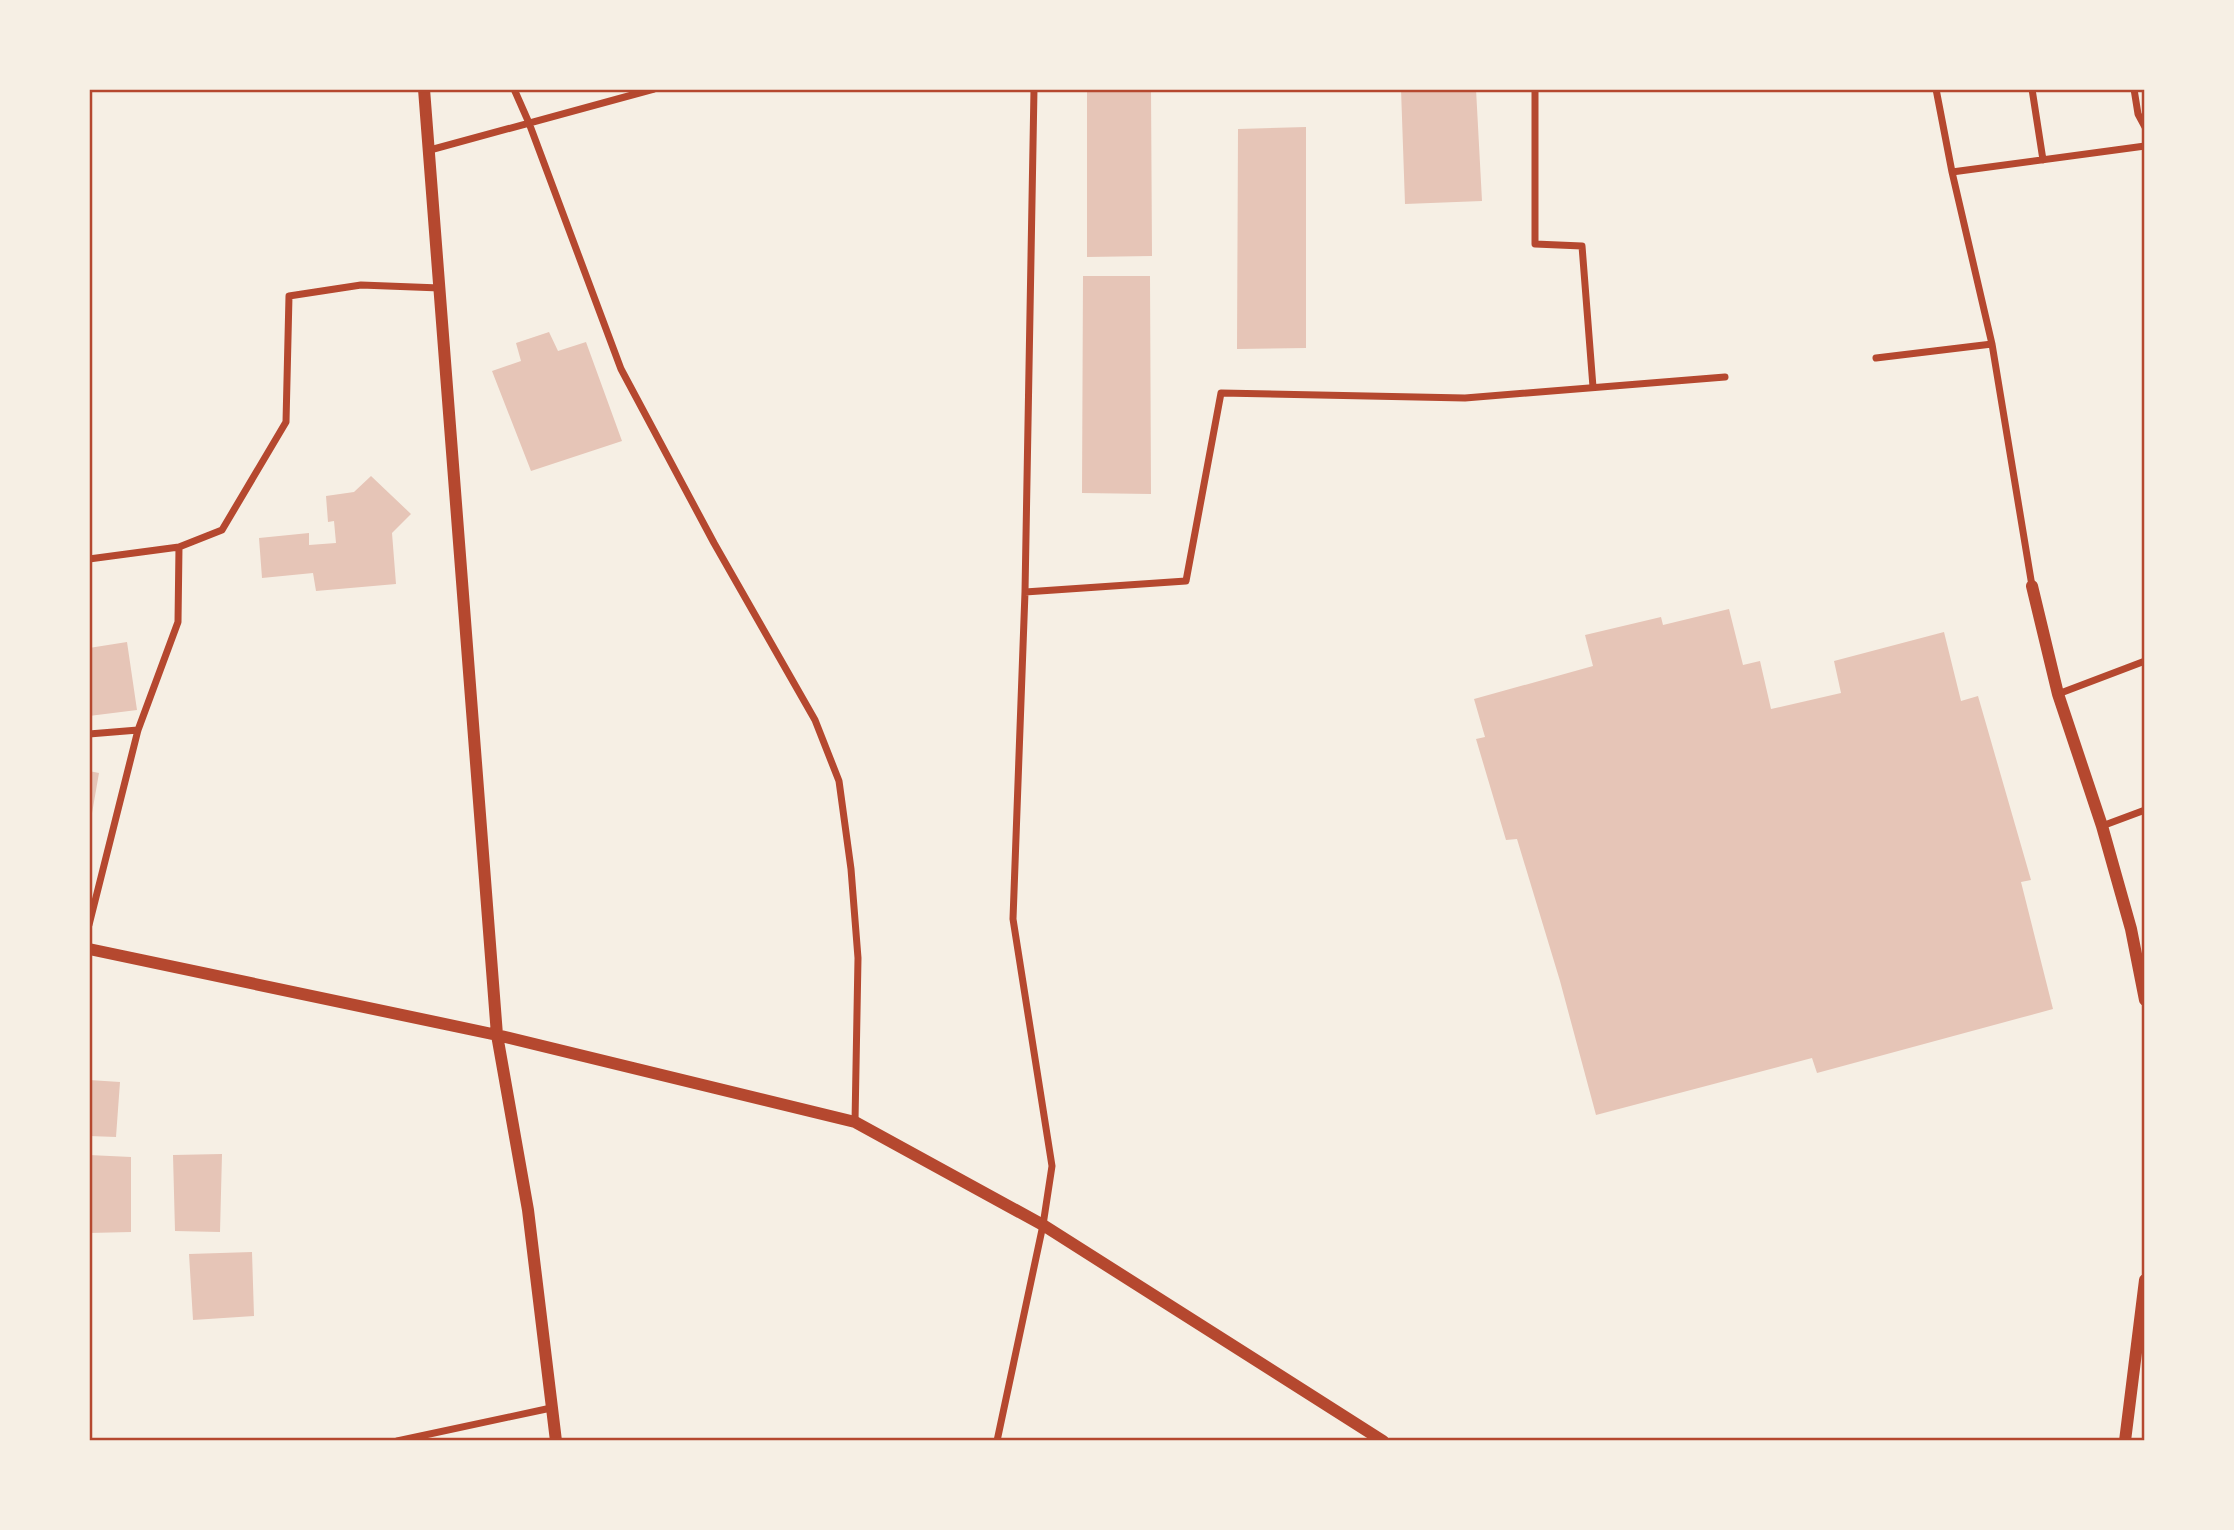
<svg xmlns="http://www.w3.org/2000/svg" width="2234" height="1530" viewBox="0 0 2234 1530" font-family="Poppins,sans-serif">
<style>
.building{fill:#e6c5b7}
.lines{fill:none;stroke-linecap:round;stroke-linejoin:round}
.minor{stroke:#b5482f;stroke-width:7}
.tertiary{stroke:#b5482f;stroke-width:12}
.neatline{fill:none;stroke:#b5482f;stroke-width:2.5}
</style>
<rect width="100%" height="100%" fill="#f6efe4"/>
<!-- building -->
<path class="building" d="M1087,89h64l1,167 -65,1z
M1401,89h75l6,112 -77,3z
M1306,127v221l-69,1 1,-220z
M1083,276h67l1,218 -69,-1z
M549,332l9,19 28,-9 36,99 -91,30 -39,-100 29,-10 -5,-18z
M371,476l40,38 -19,19 4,51 -80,7 -3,-18 -51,5 -3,-40 50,-5v12l27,-2 -2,-22 -6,1 -2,-26 28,-4z
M1729,609l14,56 17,-4 11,48 70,-16 -7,-32 110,-29 17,69 17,-5 53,184 -10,2 32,127 -236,64 -5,-15 -216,57 -36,-134 -43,-142 -11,1 -30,-101 9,-2 -11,-38 119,-33 -8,-31 76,-18 2,8z
M127,642l10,68 -48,6v-68z
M89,771l10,2 -8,46h-2z
M89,1080l31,2 -4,55 -27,-1z
M222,1154l-2,78 -45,-1 -2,-76z
M89,1155l42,2v75l-42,1z
M252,1252l2,64 -61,4 -4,-66z"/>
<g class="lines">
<!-- minor -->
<path class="minor" d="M514,89l15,34 92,246 93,174 101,177 24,61 12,88 7,89 -3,164
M1535,89v155l47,2 11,141
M1936,89l16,83 40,172 40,242
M2032,89l11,71
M2134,89l4,25 7,13
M430,150l224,-61
M1952,172l193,-26
M1876,358l116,-14
M89,559l90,-12 43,-17 64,-108 3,-126 72,-11 79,3
M1025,592l161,-11 35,-188 244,5 260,-21
M2058,694l87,-33
M89,734l49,-4
M2102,826l43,-16
M89,925l49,-195 40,-108 1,-75
M397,1441l154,-33
M997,1441l46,-216 9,-59 -39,-247 12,-327 9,-503"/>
<!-- tertiary -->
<path class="tertiary" d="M424,89l73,946 358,87 188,103 340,216
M2032,586l26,108 44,132 29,103 14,71
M89,949l408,86 31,175 28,231
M2125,1441l20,-161"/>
</g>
<!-- border -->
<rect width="2234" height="1530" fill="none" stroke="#f6efe4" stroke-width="182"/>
<rect x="91" y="91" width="2052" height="1348" class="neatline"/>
</svg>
